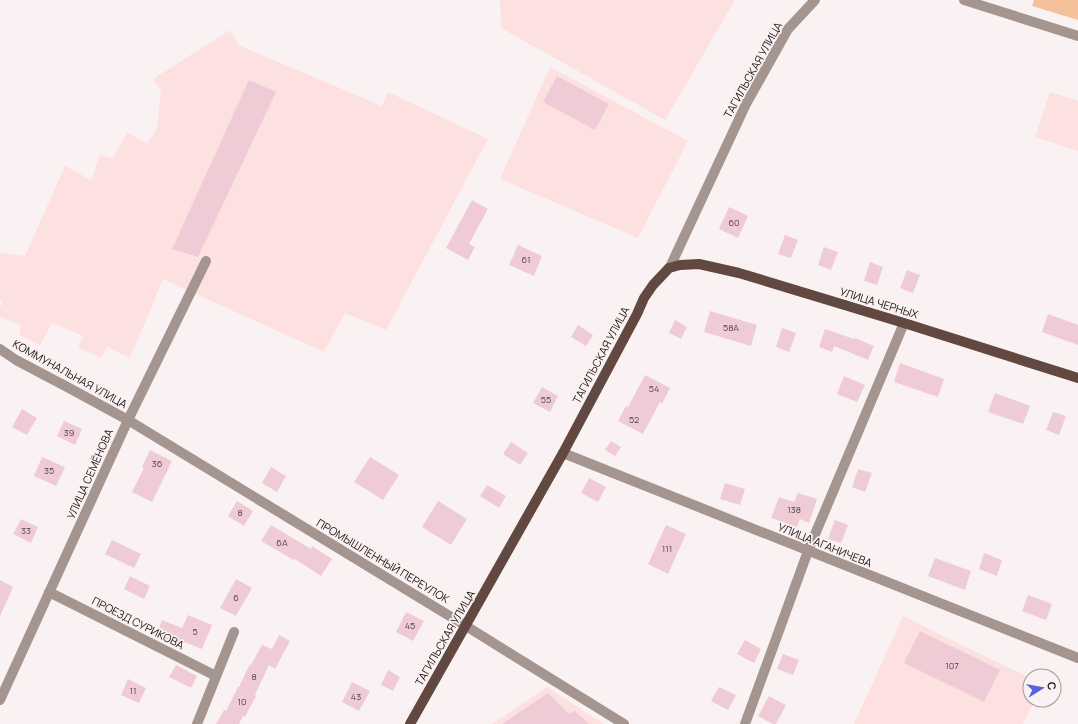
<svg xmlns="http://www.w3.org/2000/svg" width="1078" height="724" viewBox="0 0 1078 724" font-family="Manrope,sans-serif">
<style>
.built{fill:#fde0e0}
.green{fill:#f4c099}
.building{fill:#efcbd6}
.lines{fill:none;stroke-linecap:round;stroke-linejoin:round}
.street{stroke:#a49590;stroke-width:10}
.primary{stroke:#614840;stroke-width:10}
.labels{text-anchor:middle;stroke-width:3.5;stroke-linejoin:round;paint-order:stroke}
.number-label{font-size:9px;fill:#564346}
.street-label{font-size:11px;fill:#231616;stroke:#faf2f2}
</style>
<rect width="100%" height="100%" fill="#faf2f2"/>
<!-- built -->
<path class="built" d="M500,0h235l-70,120 -164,-92z
M230,30l8,15 144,61 6,-14 100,47 -102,191 -41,-17 -21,39 -161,-73 -33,79 -23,-11 -6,11 -23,-10 5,-12 -31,-13 -12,22 -21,-10 2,-9 -21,-9v-10l3,-5 -3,-1v-48l25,3 40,-90 26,14 9,-25 13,3 14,-25 20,10 10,-14 4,-39 -8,-11z
M550,67l138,74 -50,97 -138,-59z
M1050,92l28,9v50l-43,-14z
M903,616l127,62v22h5l-12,24h-169z
M547,687l57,37h-112z"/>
<!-- green -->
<path class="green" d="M1034,0h44v20l-46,-14z"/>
<!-- building -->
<path class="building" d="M557,76l52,28 -14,26 -52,-28z
M249,80l27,12 -78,165 -26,-8z
M472,200l16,9 -19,35 6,3 -7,13 -22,-12z
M729,207l19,9 -10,22 -19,-9z
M785,235l13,5 -7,18 -13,-4z
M518,245l24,11 -8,20 -25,-11z
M824,247l14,5 -7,18 -13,-5z
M870,262l13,5 -6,18 -13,-4z
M907,270l13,5 -7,18 -13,-5z
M710,311l47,14 -6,21 -47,-14z
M1048,314l30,11v20l-36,-13z
M675,320l12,7 -6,12 -12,-6z
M578,325l15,10 -7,11 -15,-9z
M782,328l14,5 -7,19 -13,-5z
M825,329l29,10 1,-1 19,8 -6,14 -34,-14 -2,6 -13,-5z
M900,363l44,16 -6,18 -44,-15z
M645,375l25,13 -8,16 -2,-2 -17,32 -25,-13 8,-15 2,1z
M844,376l21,9 -8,17 -20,-8z
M542,387l16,9 -8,16 -17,-9z
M995,393l35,13 -7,18 -35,-12z
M22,409l15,9 -10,17 -15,-8z
M1053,412l13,4 -7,19 -13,-5z
M64,421l18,8 -7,16 -18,-9z
M611,441l10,6 -6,9 -10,-6z
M511,442l17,11 -8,12 -17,-11z
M150,450l22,11 -20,41 -20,-10 12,-24 -2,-1z
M42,457l23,10 -9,19 -22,-10z
M370,457l29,18 -16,25 -29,-18z
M271,467l15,9 -9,16 -15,-9z
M858,469l14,4 -7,19 -13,-5z
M589,478l17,9 -8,15 -17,-9z
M725,483l20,6 -5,16 -20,-6z
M487,485l19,11 -7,12 -19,-12z
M798,493l19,6 -8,24 -9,-4 -3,8 -26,-9 8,-21 15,5z
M237,501l16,10 -9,15 -16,-10z
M438,501l29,18 -16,26 -29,-18z
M21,519l17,8 -7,16 -18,-9z
M835,520l13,5 -7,18 -13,-4z
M271,525l40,24 1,-3 20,13 -11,17 -26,-17 -1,1 -33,-19z
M666,525l20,9 -18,40 -20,-10z
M112,540l29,14 -7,14 -29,-14z
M984,553l18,7 -5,16 -18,-7z
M935,558l36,13 -6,19 -37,-14z
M130,576l20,10 -6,13 -20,-10z
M236,579l16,9 -16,28 -16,-8z
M0,580l13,7 -13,29z
M1028,595l24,9 -6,16 -24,-9z
M406,612l18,9 -11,20 -17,-9z
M188,615l24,10 -10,24 -28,-11 -2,5 -16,-7 6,-16 20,8z
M920,631l80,39 -16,32 -80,-39z
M279,635l11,6 -15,28 -6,-4 -14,30 1,1 -11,21 -2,-1 -4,8h-23l8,-14 2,1 12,-24h1l11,-23 1,1 11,-20 10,4z
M745,640l16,9 -7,14 -17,-9z
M783,654l16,6 -6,15 -16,-6z
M176,665l21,11 -6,12 -22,-11z
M388,670l12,7 -7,14 -12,-6z
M128,679l18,9 -7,15 -18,-8z
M352,682l18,9 -11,20 -17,-9z
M719,687l17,8 -8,15 -17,-9z
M548,693l21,21 6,-3 14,13h-87z
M769,696l17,9 -10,19h-3l-15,-8z"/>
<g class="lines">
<!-- street -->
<path class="street" d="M964,0l114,36
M670,267l76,-163 42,-75 27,-29
M0,349l16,11 55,29 57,31 338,206 158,98
M563,453l515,205
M49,592l167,84
M0,700l128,-280 78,-159
M197,724l37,-92
M745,724l63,-173 96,-228"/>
<!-- primary -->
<path class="primary" d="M410,724l153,-271 74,-139 7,-16 9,-13 16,-17 11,-3 19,-1 40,9 165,50 174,55"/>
</g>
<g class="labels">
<!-- number labels -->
<g class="number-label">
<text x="734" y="226">60</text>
<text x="526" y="263">61</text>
<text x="731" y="331">58А</text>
<text x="654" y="392">54</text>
<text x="546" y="403">55</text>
<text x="634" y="423">52</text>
<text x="69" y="436">39</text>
<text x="157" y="467">36</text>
<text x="49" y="474">35</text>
<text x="794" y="513">138</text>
<text x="240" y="516">8</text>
<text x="26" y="534">33</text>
<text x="282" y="546">6А</text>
<text x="667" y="552">111</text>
<text x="236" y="601">6</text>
<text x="410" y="629">45</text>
<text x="195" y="635">5</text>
<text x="952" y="669">107</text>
<text x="254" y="680">8</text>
<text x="133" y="694">11</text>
<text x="356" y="700">43</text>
<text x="242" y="705">10</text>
</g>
<!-- street labels -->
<g class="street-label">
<text transform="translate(753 70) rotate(-61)" y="4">ТАГИЛЬСКАЯ УЛИЦА</text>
<text transform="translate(879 303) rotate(17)" y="4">УЛИЦА ЧЕРНЫХ</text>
<text transform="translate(601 355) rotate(-62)" y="4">ТАГИЛЬСКАЯ УЛИЦА</text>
<text transform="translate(70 374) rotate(29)" y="4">КОММУНАЛЬНАЯ УЛИЦА</text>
<text transform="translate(90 474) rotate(-66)" y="4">УЛИЦА СЕМЁНОВА</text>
<text transform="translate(825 545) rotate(22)" y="4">УЛИЦА АГАНИЧЕВА</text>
<text transform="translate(383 561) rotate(31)" y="4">ПРОМЫШЛЕННЫЙ ПЕРЕУЛОК</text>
<text transform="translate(138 623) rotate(27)" y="4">ПРОЕЗД СУРИКОВА</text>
<text transform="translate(445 638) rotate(-60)" y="4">ТАГИЛЬСКАЯ УЛИЦА</text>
</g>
</g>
<!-- north arrow -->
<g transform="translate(1042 688) rotate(79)"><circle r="19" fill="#faf2f2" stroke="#a49a9a"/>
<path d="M0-3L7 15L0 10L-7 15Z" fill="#5864db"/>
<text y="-6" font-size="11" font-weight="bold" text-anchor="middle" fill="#231616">С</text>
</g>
</svg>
